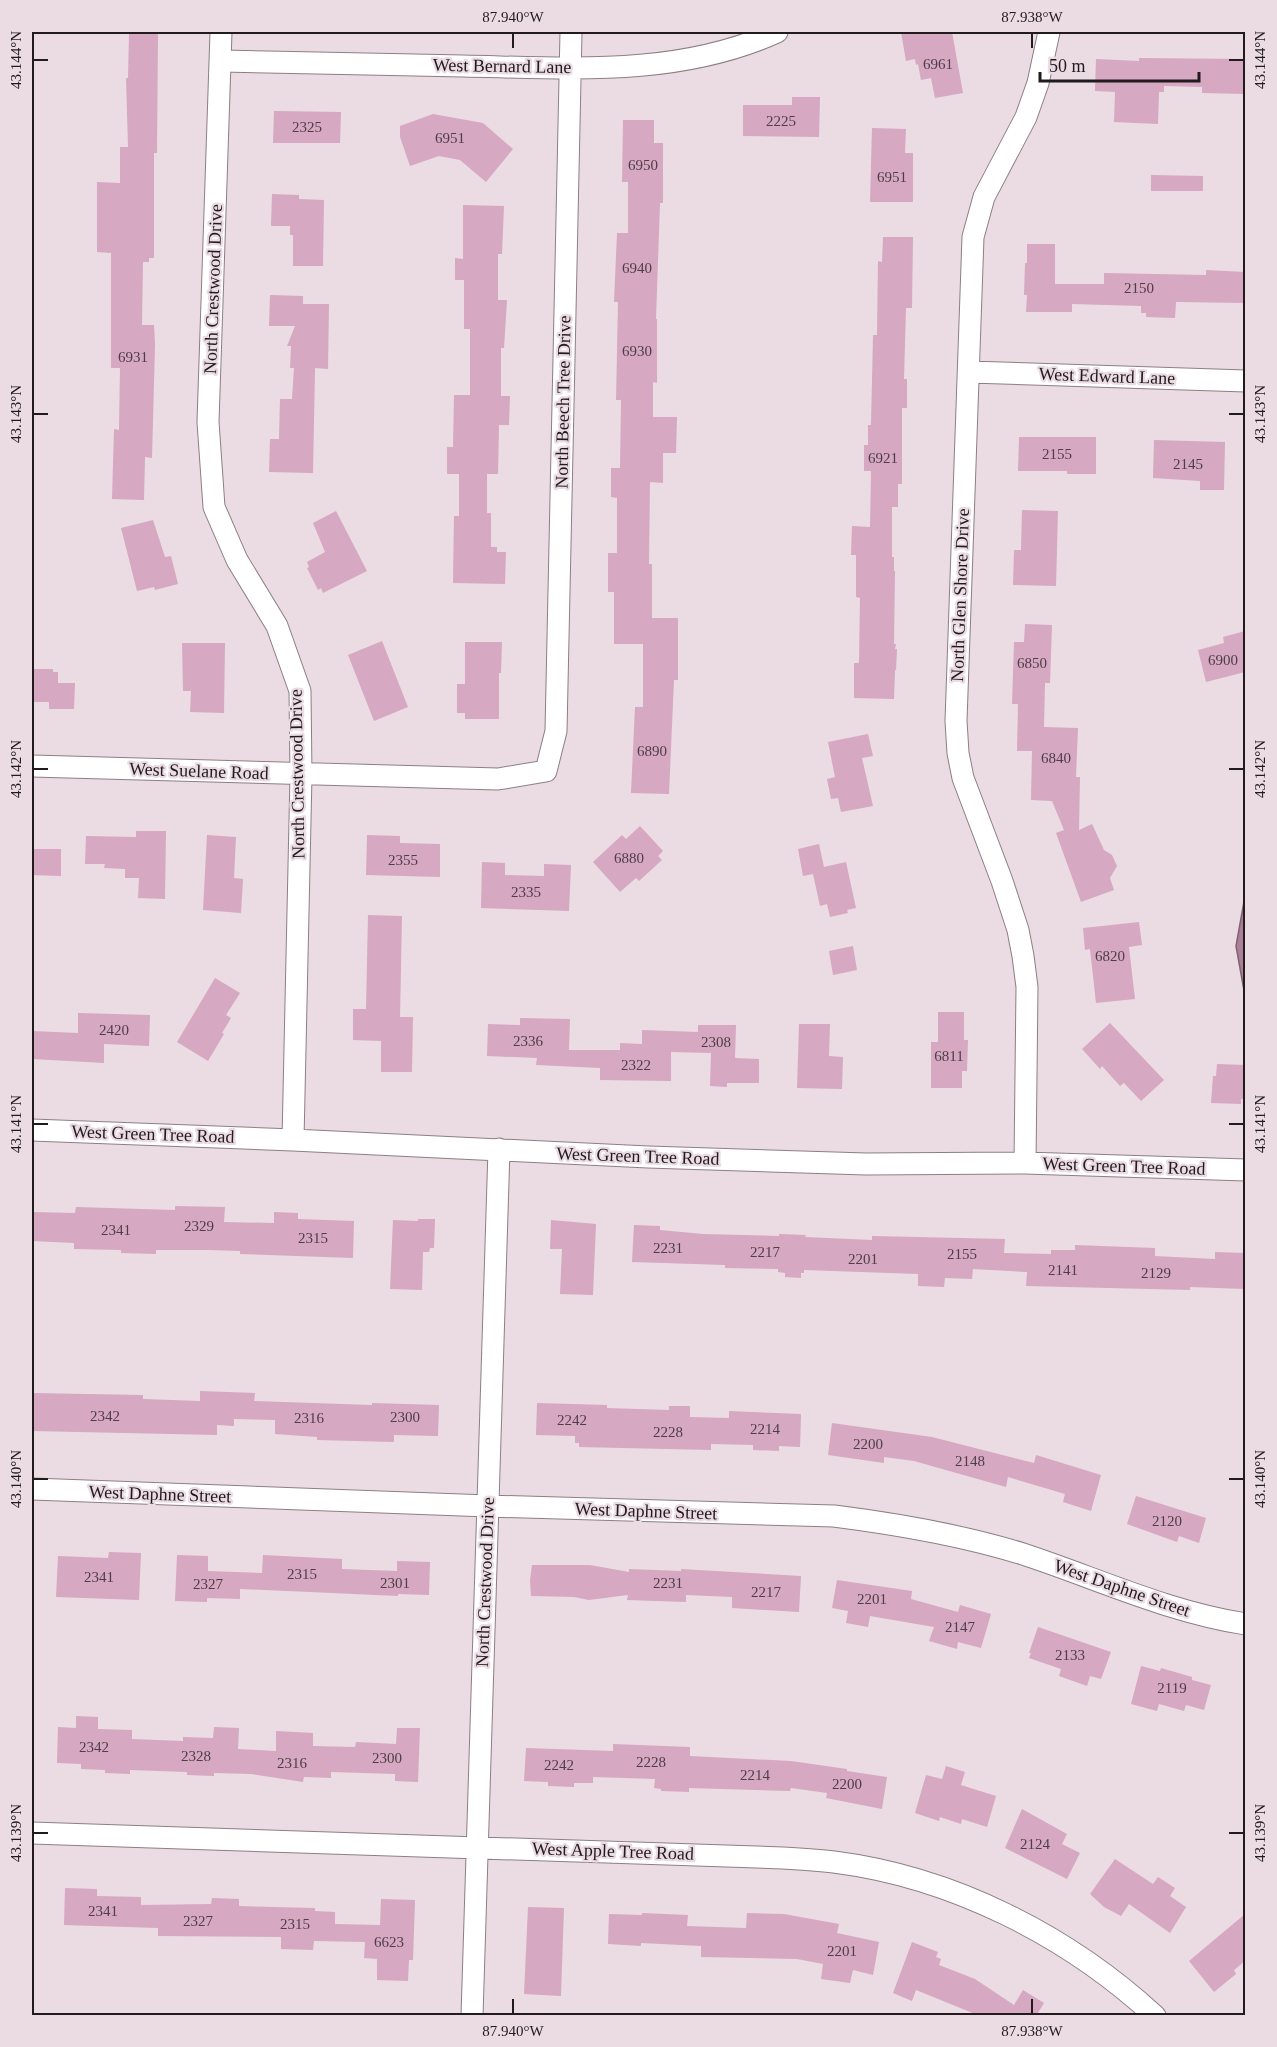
<svg xmlns="http://www.w3.org/2000/svg" width="1277" height="2047" viewBox="0 0 1277 2047" font-family="Georgia,serif">
<style>
.water{fill:#ab7f97;stroke:#826173;stroke-width:1.5}
.building{fill:#d6a8c1}
.lines{fill:none;stroke-linecap:round;stroke-linejoin:round}
.minor-casing{stroke:#8d7e86;stroke-width:23}
.minor{stroke:#fff;stroke-width:21}
.ticks{fill:none;stroke:#211b1e;stroke-width:2}
.labels{text-anchor:middle;stroke-width:4.5;stroke-linejoin:round;paint-order:stroke}
.number-label{font-size:15px;fill:#4e3e47}
.street-label{font-size:18px;fill:#211b1e;stroke:#ebdbe3}
.neatline{fill:none;stroke:#211b1e;stroke-width:2}
.ticks-label{font-size:15px;text-anchor:middle;fill:#211b1e}
</style>
<rect width="100%" height="100%" fill="#ebdbe3"/>
<!-- water -->
<path class="water" d="M1245,896v100l-9,-50z"/>
<!-- building -->
<path class="building" d="M901,32h51l11,61 -28,5 -4,-20 -10,2 -3,-16 -2,1 -1,-6 -9,2z
M129,34h29l-1,119h-3v105h-5v4h-6l-1,63h12l1,20 -3,113 -7,-1 -1,43 -32,-1 2,-70 5,1 1,-62h-9v-115l-14,-1v-70l23,1v-36h8l-2,-69h2z
M1139,58l106,1v35l-43,-1v-6l-38,-1v6h-5l-1,32 -44,-2 1,-30 -20,-1 1,-32 43,2z
M792,97h28l-1,40 -76,-1v-31h49z
M274,111l67,1 -1,31h-67z
M433,114l50,9 30,26 -27,33 -26,-22 -21,-4 -29,10 -10,-29v-11z
M623,120h31v23h9v60h-3l-4,116h1v64l-4,-1v35h24l-1,36h-13v30l-13,-1 -1,82h3v54h26v62h-4l-5,114 -38,-1 4,-86h8v-63h-29v-52h-6v-39h9v-55l-6,-1v-29h9l1,-68h-5l2,-98h-4l3,-69h11v-51h-6z
M872,128l34,1 -1,24h8v49h-43z
M1151,175l52,1v15h-52z
M272,194l27,1v4l25,1 -1,66h-30v-31h-3v-9h-19z
M463,205l41,1 -2,48h-4v46h9l-3,48h-3v48h9l-1,29h-10l-1,49h-11v39h4v34h6v5h9l-1,32 -52,-1 1,-67h5v-42h-12v-27h6l1,-52h16v-66h-6v-49h-9v-22l8,1z
M883,237h30l-1,71h-6l-2,71h3v29h-5v76h-4v23h-6v50h2v14h1l-1,73h2l-1,5h2l-1,21h-1l-1,29 -40,-1v-35h5l1,-65 -4,-1v-42h-5l1,-29 18,1 1,-56h-7v-26h4v-20h3l2,-90h4l1,-74 4,1z
M1027,244h28v40h49v-11l102,2v-5l39,2v31l-69,-1 -1,16 -29,-1v-4h-5v-7l-69,-2v8h-46l1,-17h-3l1,-32h2z
M270,295l33,1v8h26l-1,65 -13,-1 -2,105 -44,-1 1,-33h9l1,-40h12l2,-31h-4l1,-22h-4l8,-20h-26z
M1019,437h77v37h-29v-3h-49z
M1154,440l71,2 -1,48h-24v-9l-47,-3z
M1022,510l36,1 -2,75 -43,-1 1,-35h7z
M336,511l31,60 -44,22 -2,-5 -3,2 -11,-22 2,-1 -2,-5 18,-10 -12,-29z
M153,520l12,37 6,-1 7,28 -23,6 -1,-3 -17,4 -16,-63z
M1025,624l27,1 -2,58h-5l-1,44 34,1 -2,49h4l-1,53 13,-6 12,26 8,5 5,11 -7,12 4,12 -33,12 -25,-69 8,-3 -12,-29 -21,-1 1,-49h-15l1,-47h-6l2,-62h10z
M1245,631v41l-39,10 -8,-32 26,-7 -1,-6z
M382,641l26,66 -34,14 -26,-66z
M465,642h37l-1,31h-2v46h-34v-6h-8v-29h8z
M182,643h43l-1,70 -34,-1 1,-21h-8z
M32,669h21v3h5v11h17l-1,26h-25v-7h-17z
M868,734l5,22 -11,2 11,48 -32,6 -3,-14 -7,1 -4,-20 8,-2 -7,-35z
M640,826l23,25 -5,5 4,4 -23,21 -3,-3 -16,14 -27,-30 29,-27 4,4z
M136,831h30l-1,68 -27,-1 1,-20h-14v-9l-21,-1 1,-4h-20l1,-28 50,1z
M207,835l29,2 -2,41 9,1 -2,34 -38,-3z
M367,835l33,1v7l40,1v33l-74,-2z
M819,844l5,23 22,-5 10,46 -9,2 1,3 -18,4 -3,-13 -7,2 -7,-32 -10,2 -5,-27z
M32,849h29v27l-29,-1z
M482,862l23,1v12l39,1v-12l27,1 -2,46 -88,-3z
M368,915l34,1 -2,101h13l-1,55h-31v-31l-28,-1v-31h13z
M1139,922l3,23 -13,2 6,52 -39,4 -6,-54 -5,1 -2,-22z
M853,946l4,24 -24,5 -4,-24z
M215,978l25,15 -14,22 5,3 -9,15 2,1 -16,27 -31,-19z
M938,1012h26v28h4l-1,31h-5v17h-31v-46h7z
M78,1013l72,2 -1,31 -45,-2v19l-72,-4v-28l46,2z
M520,1018l50,1 -1,31h51v-7l22,1v-14l56,2v-7h38l-1,33 24,1v24h-32v4l-17,-1 1,-33 -40,-1v29l-71,-1v-12l-64,-3 1,-7 -50,-2 1,-32 32,1z
M1110,1023l54,57 -23,21 -17,-18 -4,3 -18,-20 -2,3 -18,-20z
M799,1024h31l-1,32 14,1 -1,32 -45,-1z
M1217,1064l28,1v34h-4v5l-30,-1 2,-27h3z
M175,1206l50,1 -1,15 50,1v-11l24,1v6l56,2 -1,37 -113,-4v-3l-31,-1h-53v4l-35,-1v-3l-47,-1v-6l-42,-2v-29l43,1 1,-6 99,3z
M418,1219h17l-1,29h-4l-1,4h-6l-1,38 -32,-1 3,-69 25,1z
M551,1220l45,4 -3,71 -33,-1 2,-45h-12z
M634,1225l26,1v4l43,4 76,2v-2l27,1 -1,2 67,3v-4l133,3 -1,14 47,1v-4h24v-5l80,3v8l60,3v-7l30,1v36l-55,-2v3l-164,-4 1,-14 -54,-3 -1,10 -27,-1 -1,9 -26,-1v-12l-114,-4v3h-3v5l-16,-1v-4l-7,-1v-3l-53,-1v-3l-93,-3z
M200,1391l55,2 -1,8 118,4v-2l67,2 -1,31 -44,-1v7l-77,-2v-3l-42,-3v-14l-41,-1v7l-17,-1v10l-185,-4v-38l111,2v4l57,2z
M537,1403l70,2v3l62,2v-4h21v11l39,1v-7l72,3 -1,33 -21,-1v5l-26,-1v-5l-42,-1v6l-132,-3v-4h-4v-7l-39,-1z
M832,1423l100,14 102,26 2,-8 65,20 -10,36 -28,-9 2,-8 -57,-17 -2,10 -92,-26 -30,-4v6l-56,-8z
M1136,1496l70,22 -7,25 -20,-7 -2,6 -50,-18z
M109,1552l32,1 -2,47 -83,-3 2,-41 50,2z
M177,1555l31,1v15l54,2 1,-18 79,4v10l55,2v-10l33,1 -1,33 -31,-1v2l-158,-7v10l-33,-1v4l-32,-1z
M532,1565h58l39,7v-3l52,2v-2l120,7 -2,36 -67,-4v-11l-46,-2v7l-59,-2 1,-5 -39,5 -15,-3 -43,-1 -1,-16z
M837,1580l75,11 -1,8 47,13 2,-7 31,9 -10,34 -23,-6 -1,7 -28,-8 5,-14 -64,-11 -2,11 -22,-4 2,-12 -16,-3z
M1038,1627l73,25 -10,27 -11,-3 -3,10 -28,-10 2,-7 -32,-11 2,-5h-2z
M1141,1666l19,5 1,-3 31,9v3l19,5 -7,25 -18,-5 -2,6 -25,-7 -2,7 -26,-7z
M76,1716l22,1v12l34,1v9l51,2v-4l30,1 1,-11 25,1 -1,21 38,2v-20l37,2v13l42,1 1,-5 40,2 1,-16h23l-2,54 -23,-1v-7l-64,-2v6l-27,-1 -1,5 -52,-8 -37,-1v3l-27,-1v-3l-57,-2v4l-25,-1v-3l-24,-1v-5l-24,-1 1,-36 18,1z
M613,1744l77,3v9l101,5 56,8v2l40,6 -5,32 -56,-11 1,-5 -36,-5 -1,3 -101,-3v4l-28,-1v-2l-7,-1 1,-9 -62,-2v6h-19v4l-26,-1v-4l-24,-1 2,-33 87,3z
M946,1766l19,6 -4,13 35,11 -9,31 -25,-8 -1,5 -21,-7 -1,4 -24,-8 11,-38 16,4z
M1022,1809l45,25 -5,10 18,9 -13,26 -62,-31z
M1115,1859l38,25 5,-7 17,11 -5,8 16,11 -16,26 -41,-29 -8,12 -17,-9 -14,-13z
M65,1888l32,1v7l44,1v8l70,-1 1,-6 27,1v7l76,2v3l20,1v12l45,1 1,-26 34,1 -2,60h-4l-1,21 -31,-1v-21l-13,-1 1,-16 -51,-1 -1,9 -32,-1v-12l-123,-1v-8l-94,-3z
M528,1907l36,1 -3,88 -37,-2z
M642,1913l46,2 -1,11 59,2 1,-15 37,1 55,10 -2,9 42,9 -6,33 -20,-5 -3,13 -29,-4 2,-15 -26,-5 -96,-2v-11l-60,-3v3l-33,-2 1,-30 33,1z
M1245,1914v47l-11,9 2,4 -22,18 -25,-31z
M912,1942l26,10 -2,5 5,2 -2,6 36,14 39,26 9,-15 21,13 -8,13h-56l-64,-26 -4,11 -19,-8z"/>
<g class="lines">
<!-- minor casing -->
<g class="minor-casing">
<path id="minor" d="M221,32l-13,390 6,85 23,53 40,66 23,65 1,84 -8,365
M221,61c81,2 161,3 242,5 107,2 214,11 314,-34
M969,372l277,9
M32,766l466,13 48,-8 10,-40 15,-699
M32,1130l261,10 355,17 218,7 159,-1 221,7
M1025,1163l2,-176 -4,-31 -5,-26 -16,-49 -39,-103 -5,-25 -2,-32 17,-484 11,-40 42,-80 12,-34 11,-51
M32,1489l456,17 346,10c63,8 128,19 189,38 73,24 145,58 223,70
M32,1833l751,25c17,1 34,2 51,4 118,15 233,73 321,154
M472,2016l27,-867"/>
</g>
<!-- minor -->
<use href="#minor" class="minor"/>
</g>
<!-- ticks -->
<path class="ticks" d="M513,33v15M1032,33v15M33,60h15M1229,60h15M33,414h15M1229,414h15M33,769h15M1229,769h15M33,1124h15M1229,1124h15M33,1479h15M1229,1479h15M33,1833h15M1229,1833h15M513,1999v15M1032,1999v15"/>
<g class="labels">
<!-- number labels -->
<g class="number-label">
<text x="938" y="69">6961</text>
<text x="781" y="126">2225</text>
<text x="307" y="132">2325</text>
<text x="450" y="143">6951</text>
<text x="643" y="170">6950</text>
<text x="892" y="182">6951</text>
<text x="637" y="273">6940</text>
<text x="1139" y="293">2150</text>
<text x="637" y="356">6930</text>
<text x="133" y="362">6931</text>
<text x="1057" y="459">2155</text>
<text x="883" y="463">6921</text>
<text x="1188" y="469">2145</text>
<text x="1223" y="665">6900</text>
<text x="1032" y="668">6850</text>
<text x="652" y="756">6890</text>
<text x="1056" y="763">6840</text>
<text x="629" y="863">6880</text>
<text x="403" y="865">2355</text>
<text x="526" y="897">2335</text>
<text x="1110" y="961">6820</text>
<text x="114" y="1035">2420</text>
<text x="528" y="1046">2336</text>
<text x="716" y="1047">2308</text>
<text x="949" y="1061">6811</text>
<text x="636" y="1070">2322</text>
<text x="199" y="1231">2329</text>
<text x="116" y="1235">2341</text>
<text x="313" y="1243">2315</text>
<text x="668" y="1253">2231</text>
<text x="765" y="1257">2217</text>
<text x="962" y="1259">2155</text>
<text x="863" y="1264">2201</text>
<text x="1063" y="1275">2141</text>
<text x="1156" y="1278">2129</text>
<text x="105" y="1421">2342</text>
<text x="405" y="1422">2300</text>
<text x="309" y="1423">2316</text>
<text x="572" y="1425">2242</text>
<text x="765" y="1434">2214</text>
<text x="668" y="1437">2228</text>
<text x="868" y="1449">2200</text>
<text x="970" y="1466">2148</text>
<text x="1167" y="1526">2120</text>
<text x="302" y="1579">2315</text>
<text x="99" y="1582">2341</text>
<text x="395" y="1588">2301</text>
<text x="668" y="1588">2231</text>
<text x="208" y="1589">2327</text>
<text x="766" y="1597">2217</text>
<text x="872" y="1604">2201</text>
<text x="960" y="1632">2147</text>
<text x="1070" y="1660">2133</text>
<text x="1172" y="1693">2119</text>
<text x="94" y="1752">2342</text>
<text x="196" y="1761">2328</text>
<text x="387" y="1763">2300</text>
<text x="651" y="1767">2228</text>
<text x="292" y="1768">2316</text>
<text x="559" y="1770">2242</text>
<text x="755" y="1780">2214</text>
<text x="847" y="1789">2200</text>
<text x="1035" y="1849">2124</text>
<text x="103" y="1916">2341</text>
<text x="198" y="1926">2327</text>
<text x="295" y="1929">2315</text>
<text x="389" y="1947">6623</text>
<text x="842" y="1956">2201</text>
</g>
<!-- street labels -->
<g class="street-label">
<text transform="translate(502 66) rotate(1)" y="6">West Bernard Lane</text>
<text transform="translate(213 289) rotate(-88)" y="6">North Crestwood Drive</text>
<text transform="translate(1107 376) rotate(2)" y="6">West Edward Lane</text>
<text transform="translate(563 402) rotate(-89)" y="6">North Beech Tree Drive</text>
<text transform="translate(960 595) rotate(-88)" y="6">North Glen Shore Drive</text>
<text transform="translate(199 771) rotate(2)" y="6">West Suelane Road</text>
<text transform="translate(297 774) rotate(-91)" y="6">North Crestwood Drive</text>
<text transform="translate(153 1134) rotate(2)" y="6">West Green Tree Road</text>
<text transform="translate(638 1156) rotate(2)" y="6">West Green Tree Road</text>
<text transform="translate(1124 1166) rotate(2)" y="6">West Green Tree Road</text>
<text transform="translate(160 1494) rotate(2)" y="6">West Daphne Street</text>
<text transform="translate(646 1511) rotate(2)" y="6">West Daphne Street</text>
<text transform="translate(485 1582) rotate(-88)" y="6">North Crestwood Drive</text>
<text transform="translate(1122 1588) rotate(19)" y="6">West Daphne Street</text>
<text transform="translate(613 1851) rotate(2)" y="6">West Apple Tree Road</text>
</g>
</g>
<!-- border -->
<rect width="1277" height="2047" fill="none" stroke="#ebdbe3" stroke-width="66"/>
<!-- scale -->
<path d="M1040 72v9h159v-9" fill="none" stroke="#211b1e" stroke-width="3"/>
<text x="1049" y="72" font-size="18" fill="#211b1e" stroke="#ebdbe3" stroke-width="4.5" paint-order="stroke">50 m</text>
<rect x="33" y="33" width="1211" height="1981" class="neatline"/>
<g class="ticks-label">
<text x="513" y="22">87.940°W</text>
<text x="1032" y="22">87.938°W</text>
<text transform="translate(16 60) rotate(-90)" y="5">43.144°N</text>
<text transform="translate(1260 60) rotate(-90)" y="5">43.144°N</text>
<text transform="translate(16 414) rotate(-90)" y="5">43.143°N</text>
<text transform="translate(1260 414) rotate(-90)" y="5">43.143°N</text>
<text transform="translate(16 769) rotate(-90)" y="5">43.142°N</text>
<text transform="translate(1260 769) rotate(-90)" y="5">43.142°N</text>
<text transform="translate(16 1124) rotate(-90)" y="5">43.141°N</text>
<text transform="translate(1260 1124) rotate(-90)" y="5">43.141°N</text>
<text transform="translate(16 1479) rotate(-90)" y="5">43.140°N</text>
<text transform="translate(1260 1479) rotate(-90)" y="5">43.140°N</text>
<text transform="translate(16 1833) rotate(-90)" y="5">43.139°N</text>
<text transform="translate(1260 1833) rotate(-90)" y="5">43.139°N</text>
<text x="513" y="2036">87.940°W</text>
<text x="1032" y="2036">87.938°W</text>
</g>
</svg>
